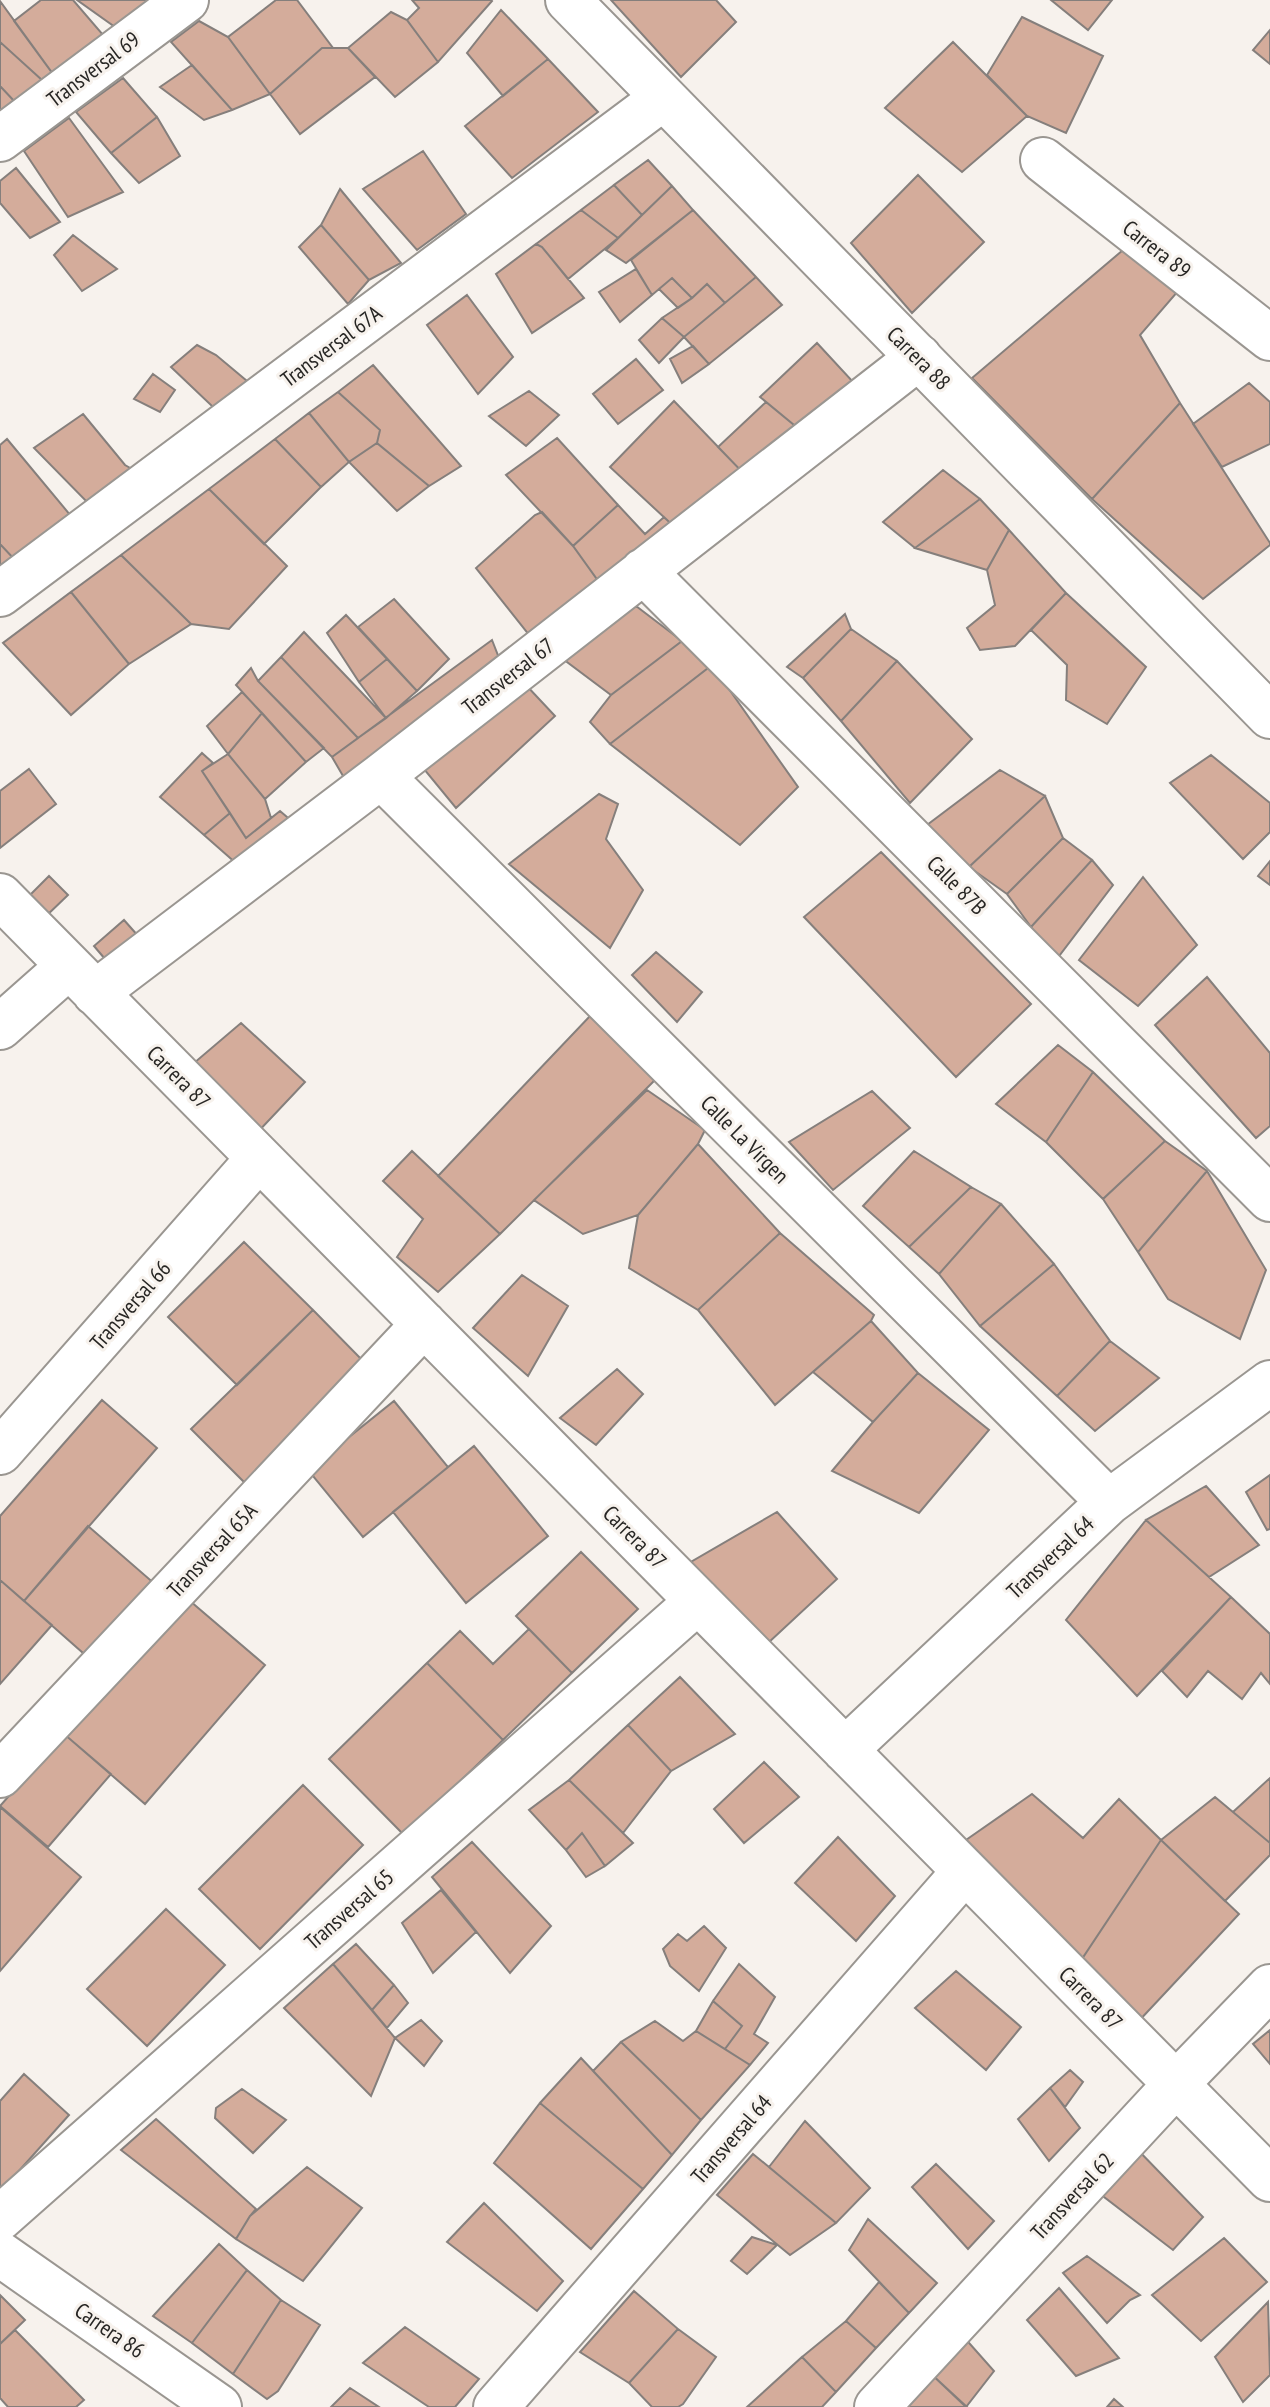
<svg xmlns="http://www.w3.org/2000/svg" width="1270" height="2407" viewBox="0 0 1270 2407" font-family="'PT Sans Narrow',sans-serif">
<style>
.building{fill:#d4ac9b;stroke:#857f7c;stroke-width:2}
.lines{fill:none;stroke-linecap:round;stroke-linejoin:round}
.minor-casing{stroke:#9a9691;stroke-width:48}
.tertiary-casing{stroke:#9a9691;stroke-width:48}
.minor{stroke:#fff;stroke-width:44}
.tertiary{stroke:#fff;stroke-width:44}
.labels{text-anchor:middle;stroke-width:6;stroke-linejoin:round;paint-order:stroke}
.street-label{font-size:22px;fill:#272624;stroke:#f7f2ed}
</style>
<rect width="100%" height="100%" fill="#f7f2ed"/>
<!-- building -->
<path class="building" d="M41,0h32l31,36 -51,38 -39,-53z
M77,0h75l-37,27z
M276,0h21l36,48h-11l-52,46 -42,-57z
M412,0h79l1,1 -54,61 -31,-42 12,-12z
M611,0h105l20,22 -55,55z
M1051,0h61l-24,30z
M0,1l53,73 -10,7 -43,-39z
M501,10l47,49 -45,37 -36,-43z
M391,12l16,8 31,42 -43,35 -47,-49z
M1022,17l81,39 -37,77 -39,-17 -40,-41z
M199,21l29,16 42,57 -38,16 -61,-68z
M1270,30v34l-17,-14z
M0,42l43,39 -28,21 -15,-16z
M953,42l74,74 -65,56 -77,-64z
M322,48h26l27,29 -75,57 -30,-40z
M548,59l50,53 -86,66 -47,-52z
M192,65l40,45 -28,10 -44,-33z
M123,78l34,39 -46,36 -35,-41z
M0,86l15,16 -15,12z
M157,117l23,39 -41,27 -28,-30z
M69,118l54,74 -55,25 -44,-66z
M423,151l43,63 -49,36 -54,-61z
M648,160l24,26 -30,29 -28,-30z
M16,168l44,54 -30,16 -30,-35v-22z
M918,175l66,67 -72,71 -61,-70z
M614,185l28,30 -24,23 -37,-28z
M672,186l21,24 -67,53 -20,-13z
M340,189l61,74 -32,17 -48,-55z
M581,210l37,28 -50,41 -26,-32 -6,-3z
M693,210l63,67 -31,26 -18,-19 -15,14 -20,-20 -20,17 -21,-35z
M321,225l48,55 -21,24 -49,-57z
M73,235l44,34 -35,22 -28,-36z
M536,244l6,3 42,51 -52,35 -36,-59z
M1123,250l56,40 -39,45 40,68 -88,96 -120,-121z
M636,269l16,26 -32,27 -21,-30z
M756,277l26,28 -73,59 -25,-27z
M672,278l20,20 -14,10 -19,-19z
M707,284l18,19 -41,34 -22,-19 30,-20z
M467,295l46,62 -35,37 -51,-69z
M662,318l22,19 -25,26 -20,-23z
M817,343l50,54 -56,42 -51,-42z
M197,345l19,10 31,26 -34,26 -42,-40z
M693,346l16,18 -27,19 -12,-24z
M636,359l27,31 -45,34 -25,-30z
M373,365l88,101 -32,20 -52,-43 3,-13 -42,-38z
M153,374l22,16 -15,22 -26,-13z
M1249,383l21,19v42l-48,23 -29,-43z
M529,391l30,24 -33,31 -37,-30z
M338,392l42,38 -3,13 -28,19 -40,-49z
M674,401l77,80 -70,52 -71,-66z
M766,402l45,37 -60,42 -33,-34z
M1180,403l90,140v2l-67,54 -111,-100z
M309,413l40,49 -28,25 -46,-48z
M83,414l42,51 7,4 -44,34 -54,-55z
M557,438l61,67 -45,41 -67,-71z
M7,439l64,77 -56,44 -15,-16v-99z
M275,439l46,48 -57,57 -55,-55z
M377,443l52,43 -32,25 -48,-49z
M943,470l37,29 -65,49 -32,-26z
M209,489l78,77 -58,63 -38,-5 -70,-69z
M980,499l29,31 -22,40 -72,-22z
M618,505l27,29 19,-17 17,16 -77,56 -31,-43z
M542,512l31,34 31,43 -70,52 -58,-73 59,-53z
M1009,530l57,63 -51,53 -35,4 -13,-22 28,-23 -8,-35z
M0,544l15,16 -15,11z
M121,555l70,69 -62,40 -58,-72z
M71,592l58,72 -58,51 -68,-72z
M1066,593l80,74 -39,57 -41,-24 1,-35 -36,-35z
M394,599l55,60 -32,32 -59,-64z
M636,606l46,35 -71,54 -52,-39z
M845,614l6,15 -48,49 -16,-11z
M346,615l41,44 -28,23 -32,-49z
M851,629l46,32 -56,60 -38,-43z
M304,632l82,86 -28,20 -77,-81z
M492,640l7,18 -149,130 -18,-31z
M682,641l30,24 -102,79 -20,-22 21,-27z
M281,657l77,81 -26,19 -74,-76z
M387,659l30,32 -31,27 -27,-36z
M897,661l75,78 -62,64 -69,-82z
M712,665l86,122 -58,58 -130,-101z
M251,668l7,13 66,67 -18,14 -70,-77z
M525,684l30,32 -99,92 -37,-45z
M242,692l20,21 -34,41 -21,-28z
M262,713l44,49 -41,37 -37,-45z
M202,753l11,10 -11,8 28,42 -26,22 -44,-38z
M228,754l37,45 6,19 -25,20 -44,-67z
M1211,755l59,48v29l-27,27 -73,-76z
M29,769l27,35 -56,44v-57z
M1000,770l45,26 -76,71 -46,-39z
M599,794l19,10 -12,35 37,51 -33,58 -101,-84z
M1045,796l18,42 -56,56 -38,-27z
M280,811l22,19 -56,42 -42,-37 26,-22 16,25z
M1063,838l29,22 -61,67 -24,-33z
M881,852l150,152 -75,73 -152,-160z
M1092,860l21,25 -57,75 -25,-33z
M1270,861v24l-12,-9z
M49,876l19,19 -25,24 -18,-19z
M1143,877l54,68 -59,61 -59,-46z
M124,920l23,26 -31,26 -22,-26z
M656,952l46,40 -25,30 -45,-47z
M1207,977l63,76v73l-14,12 -101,-113z
M590,1016l66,63 -156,155 -62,-58z
M241,1023l64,59 -50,53 -61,-72z
M1058,1045l35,27 -47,70 -50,-38z
M1093,1072l72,69 -62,58 -57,-57z
M647,1090l58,40 -7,14 -60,71 -55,19 -49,-34z
M872,1091l38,37 -77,62 -44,-48z
M1165,1141l42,30 -69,81 -35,-53z
M698,1144l82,89 -82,77 -69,-42 9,-53z
M412,1151l88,83 -62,58 -41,-35 26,-38 -40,-38z
M914,1151l57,36 -62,60 -46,-41z
M1207,1171l59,99 -26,69 -72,-40 -30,-47z
M971,1187l30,17 -62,70 -30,-27z
M1001,1204l53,60 -74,62 -41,-52z
M780,1233l94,82 -3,6 -96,84 -77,-95z
M244,1242l69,68 -76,75 -69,-68z
M1054,1264l56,77 -53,55 -77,-70z
M522,1275l46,31 -40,70 -55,-48z
M313,1310l54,55 -121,119 -55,-55z
M871,1321l47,52 -45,49 -60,-50z
M1110,1341l49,37 -64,53 -38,-35z
M617,1369l26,25 -47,51 -36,-27z
M918,1373l71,57 -70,83 -87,-42 41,-49z
M102,1400l55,48 -133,153 -24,-21v-64z
M394,1401l54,66 -85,70 -55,-67z
M474,1446l74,90 -82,67 -73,-91z
M1270,1475v54l-3,1 -21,-38z
M1206,1486l53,59 -50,32 -63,-57z
M777,1512l60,67 -83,77 -77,-86z
M1146,1520l85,77 -94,99 -71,-76z
M88,1526l68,59 -65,75 -67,-59z
M581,1552l57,57 -66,64 -56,-57z
M0,1580l52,45 -52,59z
M183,1595l82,70 -120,139 -81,-70z
M1231,1597l39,37v50l-9,-11 -19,26 -34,-28 -21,26 -25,-26z
M529,1629l43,44 -69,67 -76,-77 33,-32 33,33z
M427,1663l76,77 -99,95 -75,-76z
M680,1677l55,57 -64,37 -43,-46z
M628,1725l43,46 -48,62 -54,-53z
M64,1734l47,40 -63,73 -48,-41z
M764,1762l35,35 -55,46 -30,-34z
M1270,1778v65l-37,-31z
M569,1780l64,63 -28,23 -23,-33 -16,17 -37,-40z
M303,1785l60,60 -103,104 -61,-60z
M1032,1794l51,44 36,-39 42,41 -83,125 -125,-116z
M1215,1797l55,46v12l-45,46 -64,-61z
M0,1807l81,70 -81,94z
M582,1833l23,33 -19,11 -20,-27z
M838,1837l57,59 -39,45 -61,-58z
M1161,1840l78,74 -103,110 -58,-59z
M472,1842l79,84 -41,47 -78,-96z
M441,1890l35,42 -43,41 -31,-50z
M166,1909l59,56 -78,81 -60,-57z
M704,1926l22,22 -27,43 -29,-25 -7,-17 15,-15 9,7z
M356,1944l38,41 -22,25 -39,-46z
M333,1964l62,74 -24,58 -87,-88z
M739,1964l36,33 -21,37 14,9 -18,22 -25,-16 17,-23 -29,-25z
M956,1971l65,56 -35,43 -71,-62z
M394,1985l14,18 -21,25 -15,-18z
M713,2001l29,25 -17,23 -29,-18z
M421,2020l21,21 -18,25 -29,-28z
M655,2021l28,20 13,-10 54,34 -49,55 -80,-78z
M1270,2030v34l-17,-20z
M621,2042l80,78 -29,35 -79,-84z
M581,2058l91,97 -29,34 -103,-86z
M1070,2070l13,12 -18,25 -15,-19z
M24,2074l45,41 -69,77v-91z
M1050,2088l30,40 -31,33 -31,-42z
M242,2089l44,31 -33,33 -38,-35 1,-10z
M540,2103l103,86 -52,60 -97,-86z
M156,2119l100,90 -6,7 -14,23 -115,-89z
M805,2121l65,67 -34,35 -67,-56z
M1134,2146l69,71 -30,33 -78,-60z
M753,2154l16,13 67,56 -46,32 -73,-60z
M936,2164l58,57 -26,28 -56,-62z
M307,2167l55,41 -59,73 -67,-42 14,-23z
M484,2203l79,78 -26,30 -90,-69z
M868,2219l69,64 -28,30 -60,-63z
M752,2237l25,8 -30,29 -16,-13z
M1224,2238l43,44 -66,59 -49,-46z
M219,2244l28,26 -55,73 -39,-27z
M1087,2256l53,39 -10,5 -23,23 -44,-50z
M247,2270l34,30 -48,74 -41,-31z
M879,2282l30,31 -33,35 -30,-27z
M1059,2288l60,70 -43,18 -49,-56z
M634,2291l44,38 -49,54 -49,-31z
M0,2295l25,25 -25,24z
M281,2300l39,25 -42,66 -11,8 -34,-25z
M1268,2302l2,73 -27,27 -28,-45z
M846,2321l30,27 -40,44 -34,-35z
M405,2327l74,52 -24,28h-26l-66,-44z
M678,2329l38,28 -33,47 -5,3h-26l-23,-24z
M15,2330l69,70 -8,7h-68l-8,-9v-54z
M962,2335l32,36 -28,36 -37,-35z
M802,2357l34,35 -14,15h-75z
M929,2372l38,35h-70z
M350,2388l29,19h-48z
M1114,2399l9,8h-16z"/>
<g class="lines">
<!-- minor casing -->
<g class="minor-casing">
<path id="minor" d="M0,139l186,-139
M1043,160l227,178
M643,571l627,628
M0,594l663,-496
M381,776l728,726
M0,896l1270,1283
M95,993l286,-217 538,-419
M0,1027l69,-61
M0,1452l259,-294
M845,1750l264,-248 161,-119
M0,1775l424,-451
M0,2218l698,-617
M0,2254l219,153
M496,2407l469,-536
M877,2407l299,-323 94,-97"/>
</g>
<!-- tertiary casing -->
<g class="tertiary-casing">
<path id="tertiary" d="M568,0l702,716"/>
</g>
<!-- minor -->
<use href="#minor" class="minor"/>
<!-- tertiary -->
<use href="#tertiary" class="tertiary"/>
</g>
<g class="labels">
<!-- street labels -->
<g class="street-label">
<text transform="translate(93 69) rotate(-37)" y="8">Transversal 69</text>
<text transform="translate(1157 249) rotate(38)" y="8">Carrera 89</text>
<text transform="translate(331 346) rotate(-37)" y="8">Transversal 67A</text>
<text transform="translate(919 358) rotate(45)" y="8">Carrera 88</text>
<text transform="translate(508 676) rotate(-38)" y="8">Transversal 67</text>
<text transform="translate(957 885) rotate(45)" y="8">Calle 87B</text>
<text transform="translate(179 1077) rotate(45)" y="8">Carrera 87</text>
<text transform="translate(745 1139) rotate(45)" y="8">Calle La Virgen</text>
<text transform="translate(130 1305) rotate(-49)" y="8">Transversal 66</text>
<text transform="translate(635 1537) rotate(45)" y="8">Carrera 87</text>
<text transform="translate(212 1550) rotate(-47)" y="8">Transversal 65A</text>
<text transform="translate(1050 1557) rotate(-43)" y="8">Transversal 64</text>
<text transform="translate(349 1909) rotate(-41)" y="8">Transversal 65</text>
<text transform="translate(1091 1998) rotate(45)" y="8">Carrera 87</text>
<text transform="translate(731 2139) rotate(-49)" y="8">Transversal 64</text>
<text transform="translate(1072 2196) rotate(-47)" y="8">Transversal 62</text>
<text transform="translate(110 2330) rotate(35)" y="8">Carrera 86</text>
</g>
</g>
</svg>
